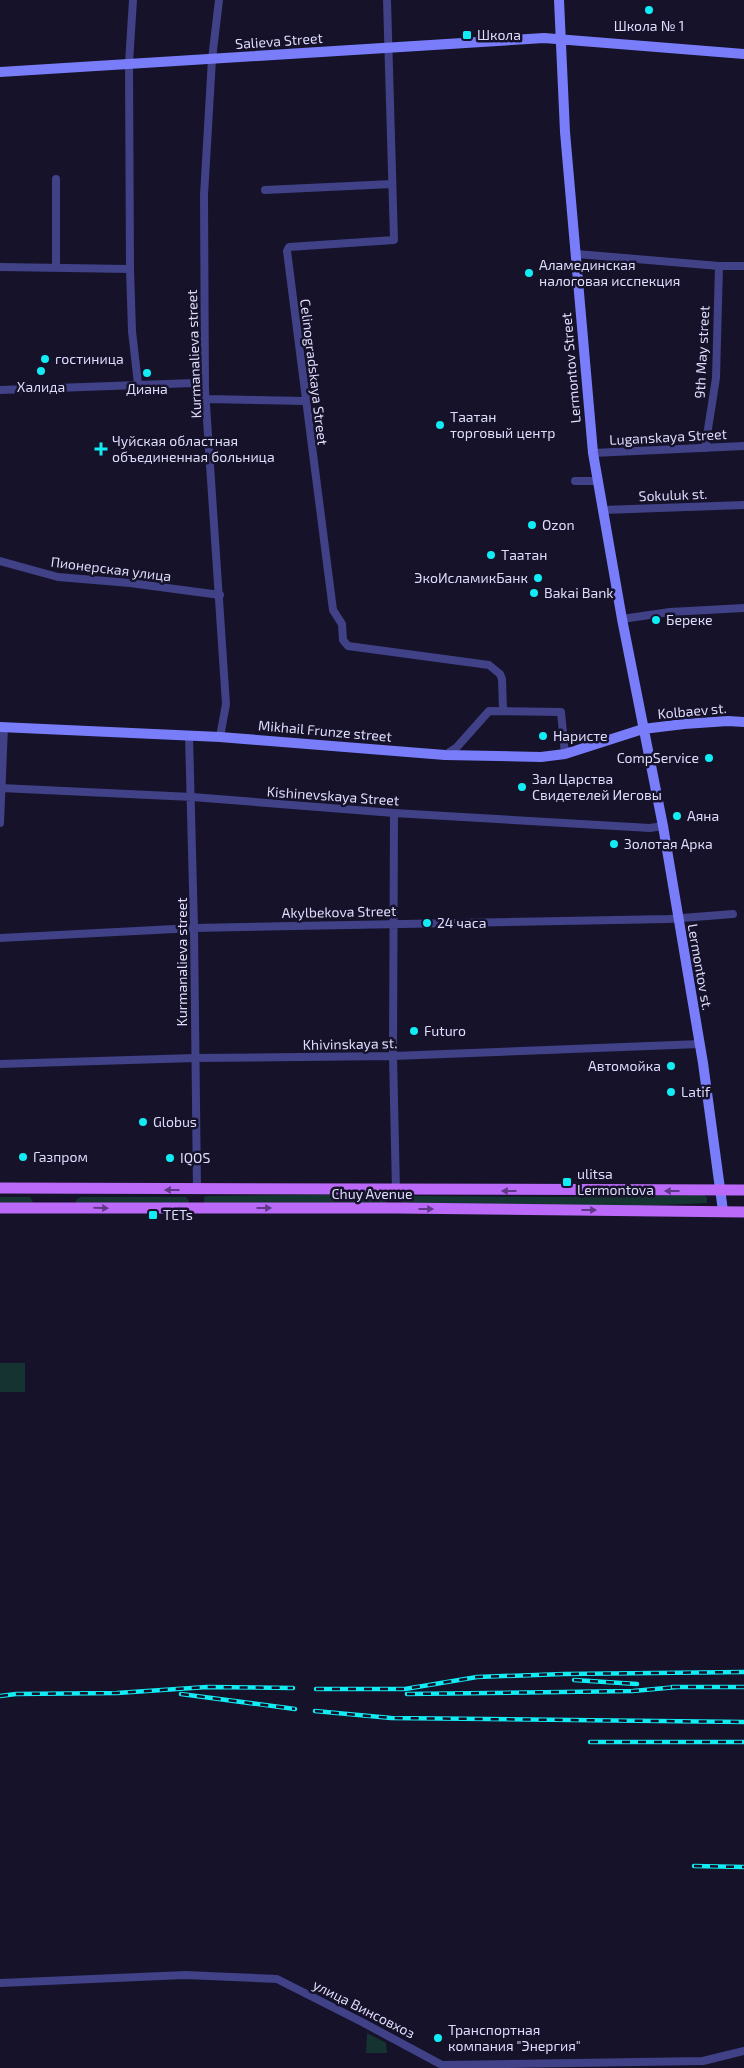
<svg xmlns="http://www.w3.org/2000/svg" width="744" height="2068" viewBox="0 0 744 2068" font-family="'Exo 2',sans-serif">
<style>
.green{fill:#153431}
.lines{fill:none;stroke-linecap:round;stroke-linejoin:round}
.street{stroke:#404187;stroke-width:8}
.secondary{stroke:#797df9;stroke-width:10}
.primary{stroke:#ba69f8;stroke-width:11}
.rail-casing{stroke:#12ecf4;stroke-width:4.5}
.rail{stroke:#15122a;stroke-width:2.5;stroke-dasharray:8;stroke-linecap:butt}
.oneway{fill:#5f3987}
.poi-dot{fill:#12ecf4;stroke:#15122a;stroke-width:2}
.labels{text-anchor:middle;stroke-width:5;stroke-linejoin:round;paint-order:stroke}
.poi-label{font-size:14px;fill:#dfddfd;stroke:#15122a;text-anchor:start}
.street-label{font-size:14px;fill:#dfddfd;stroke:#15122a}
</style>
<rect width="100%" height="100%" fill="#15122a"/>
<!-- green -->
<path class="green" d="M374,1194l10,1 3,2v7h-183v-7l4,-1z
M704,1195l3,3v5l-69,3 -237,-3v-3l4,-4 160,1z
M0,1197h30l3,5 -1,3h-32z
M80,1197h106l3,4v2l-113,1v-4z
M0,1363h25v29h-25z
M367,2033l19,10 1,10h-21z"/>
<g class="lines">
<!-- street -->
<path class="street" d="M133,0l-4,63 1,206 2,62 6,53
M219,0l-7,59 -8,136 1,195 21,314 -6,33
M387,0l7,240 -105,7 -2,4 46,359 9,14 1,16 5,6 141,19 11,9 2,5 1,31
M265,190l127,-6
M577,254l142,12h25
M0,267l130,2
M56,268v-89
M0,390l194,-7 7,2 4,5
M206,399l99,2
M705,448l11,-70 3,-112
M593,453l151,-7
M575,481h23
M603,510l141,-5
M0,561l58,16 72,6 90,12
M622,619l48,-7 74,-4
M189,735l5,193 3,262
M445,755l12,-8 32,-36 72,1 4,42
M1,788l191,9 202,16 256,15 13,-2
M394,813l-1,243 3,135
M0,823l4,-96
M0,938l194,-10 475,-9 64,-5
M0,1064l195,-6 198,-2 307,-12
M0,1983l185,-8 92,4 85,43 80,43 261,-4 41,-10"/>
<!-- secondary -->
<path class="secondary" d="M559,0l6,132 28,321 29,166 41,207 40,237 20,148
M0,72l544,-34 200,16
M0,727l220,10 225,18 96,2 24,-3 78,-25 41,-5 44,-3 16,1"/>
<!-- primary -->
<path class="primary" d="M0,1188l744,2
M0,1208h396l348,4"/>
<!-- rail casing -->
<g class="rail-casing">
<path id="rail" d="M574,1680l63,4
M672,1687h72
M316,1689h89l72,-12 87,-3 180,-2
M181,1694l114,15
M407,1694l226,-3 44,-4
M0,1696l16,-2 101,-1 90,-6 86,1
M315,1711l76,7 353,4
M590,1742h154
M694,1866l50,1"/>
</g>
<!-- rail -->
<use href="#rail" class="rail"/>
</g>
<!-- one-way arrows -->
<defs><path id="oneway-solid" d="M-6-.8H1V-3.2L6.5 0L1 3.2V.8H-6Z" transform="scale(1.25)"/></defs>
<g class="oneway">
<use href="#oneway-solid" transform="translate(172 1190) rotate(-180)"/>
<use href="#oneway-solid" transform="translate(509 1191) rotate(180)"/>
<use href="#oneway-solid" transform="translate(672 1191) rotate(180)"/>
<use href="#oneway-solid" transform="translate(101 1208) rotate(1)"/>
<use href="#oneway-solid" transform="translate(264 1208)"/>
<use href="#oneway-solid" transform="translate(426 1209)"/>
<use href="#oneway-solid" transform="translate(589 1210)"/>
</g>
<!-- markers -->
<g class="poi-dot">
<circle cx="649" cy="10" r="5"/>
<rect x="462" y="30" width="10" height="10" rx="2.5"/>
<circle cx="529" cy="273" r="5"/>
<circle cx="45" cy="359" r="5"/>
<circle cx="41" cy="371" r="5"/>
<circle cx="147" cy="373" r="5"/>
<circle cx="440" cy="425" r="5"/>
<path d="M98.5 441.5h5v5h5v5h-5v5h-5v-5h-5v-5h5z"/>
<circle cx="532" cy="525" r="5"/>
<circle cx="491" cy="555" r="5"/>
<circle cx="538" cy="578" r="5"/>
<circle cx="534" cy="593" r="5"/>
<circle cx="656" cy="620" r="5"/>
<circle cx="543" cy="736" r="5"/>
<circle cx="709" cy="758" r="5"/>
<circle cx="522" cy="787" r="5"/>
<circle cx="677" cy="816" r="5"/>
<circle cx="614" cy="844" r="5"/>
<circle cx="427" cy="923" r="5"/>
<circle cx="414" cy="1031" r="5"/>
<circle cx="671" cy="1066" r="5"/>
<circle cx="671" cy="1092" r="5"/>
<circle cx="143" cy="1122" r="5"/>
<circle cx="23" cy="1157" r="5"/>
<circle cx="170" cy="1158" r="5"/>
<rect x="562" y="1177" width="10" height="10" rx="2.5"/>
<rect x="148" y="1210" width="10" height="10" rx="2.5"/>
<circle cx="438" cy="2038" r="5"/>
</g>
<g class="labels">
<!-- poi labels -->
<g class="poi-label">
<text x="649" y="31" text-anchor="middle">Школа № 1</text>
<text x="477" y="40">Школа</text>
<text x="539" y="270">Аламединская<tspan x="539" dy="16">налоговая исспекция</tspan></text>
<text x="55" y="364">гостиница</text>
<text x="41" y="392" text-anchor="middle">Халида</text>
<text x="147" y="394" text-anchor="middle">Диана</text>
<text x="450" y="422">Таатан<tspan x="450" dy="16">торговый центр</tspan></text>
<text x="112" y="446">Чуйская областная<tspan x="112" dy="16">объединенная больница</tspan></text>
<text x="542" y="530">Ozon</text>
<text x="501" y="560">Таатан</text>
<text x="528" y="583" text-anchor="end">ЭкоИсламикБанк</text>
<text x="544" y="598">Bakai Bank</text>
<text x="666" y="625">Береке</text>
<text x="553" y="741">Наристе</text>
<text x="699" y="763" text-anchor="end">CompService</text>
<text x="532" y="784">Зал Царства<tspan x="532" dy="16">Свидетелей Иеговы</tspan></text>
<text x="687" y="821">Аяна</text>
<text x="624" y="849">Золотая Арка</text>
<text x="437" y="928">24 часа</text>
<text x="424" y="1036">Futuro</text>
<text x="661" y="1071" text-anchor="end">Автомойка</text>
<text x="681" y="1097">Latif</text>
<text x="153" y="1127">Globus</text>
<text x="33" y="1162">Газпром</text>
<text x="180" y="1163">IQOS</text>
<text x="577" y="1179">ulitsa<tspan x="577" dy="16">Lermontova</tspan></text>
<text x="163" y="1220">TETs</text>
<text x="448" y="2035">Транспортная<tspan x="448" dy="16">компания "Энергия"</tspan></text>
</g>
<!-- street labels -->
<g class="street-label">
<text transform="translate(279 41) rotate(-4)" y="5">Salieva Street</text>
<text transform="translate(702 352) rotate(-87)" y="5">9th May street</text>
<text transform="translate(194 354) rotate(-92)" y="5">Kurmanalieva street</text>
<text transform="translate(571 368) rotate(-95)" y="5">Lermontov Street</text>
<text transform="translate(314 372) rotate(83)" y="5">Celinogradskaya Street</text>
<text transform="translate(668 437) rotate(-3)" y="5">Luganskaya Street</text>
<text transform="translate(673 495) rotate(-2)" y="5">Sokuluk st.</text>
<text transform="translate(111 569) rotate(7)" y="5">Пионерская улица</text>
<text transform="translate(692 711) rotate(-5)" y="5">Kolbaev st.</text>
<text transform="translate(325 731) rotate(5)" y="5">Mikhail Frunze street</text>
<text transform="translate(333 796) rotate(4)" y="5">Kishinevskaya Street</text>
<text transform="translate(339 912) rotate(-1)" y="5">Akylbekova Street</text>
<text transform="translate(182 962) rotate(-90)" y="5">Kurmanalieva street</text>
<text transform="translate(700 967) rotate(80)" y="5">Lermontov st.</text>
<text transform="translate(350 1044) rotate(-1)" y="5">Khivinskaya st.</text>
<text x="372" y="1199">Chuy Avenue</text>
<text transform="translate(364 2009) rotate(27)" y="5">улица Винсовхоз</text>
</g>
</g>
</svg>
